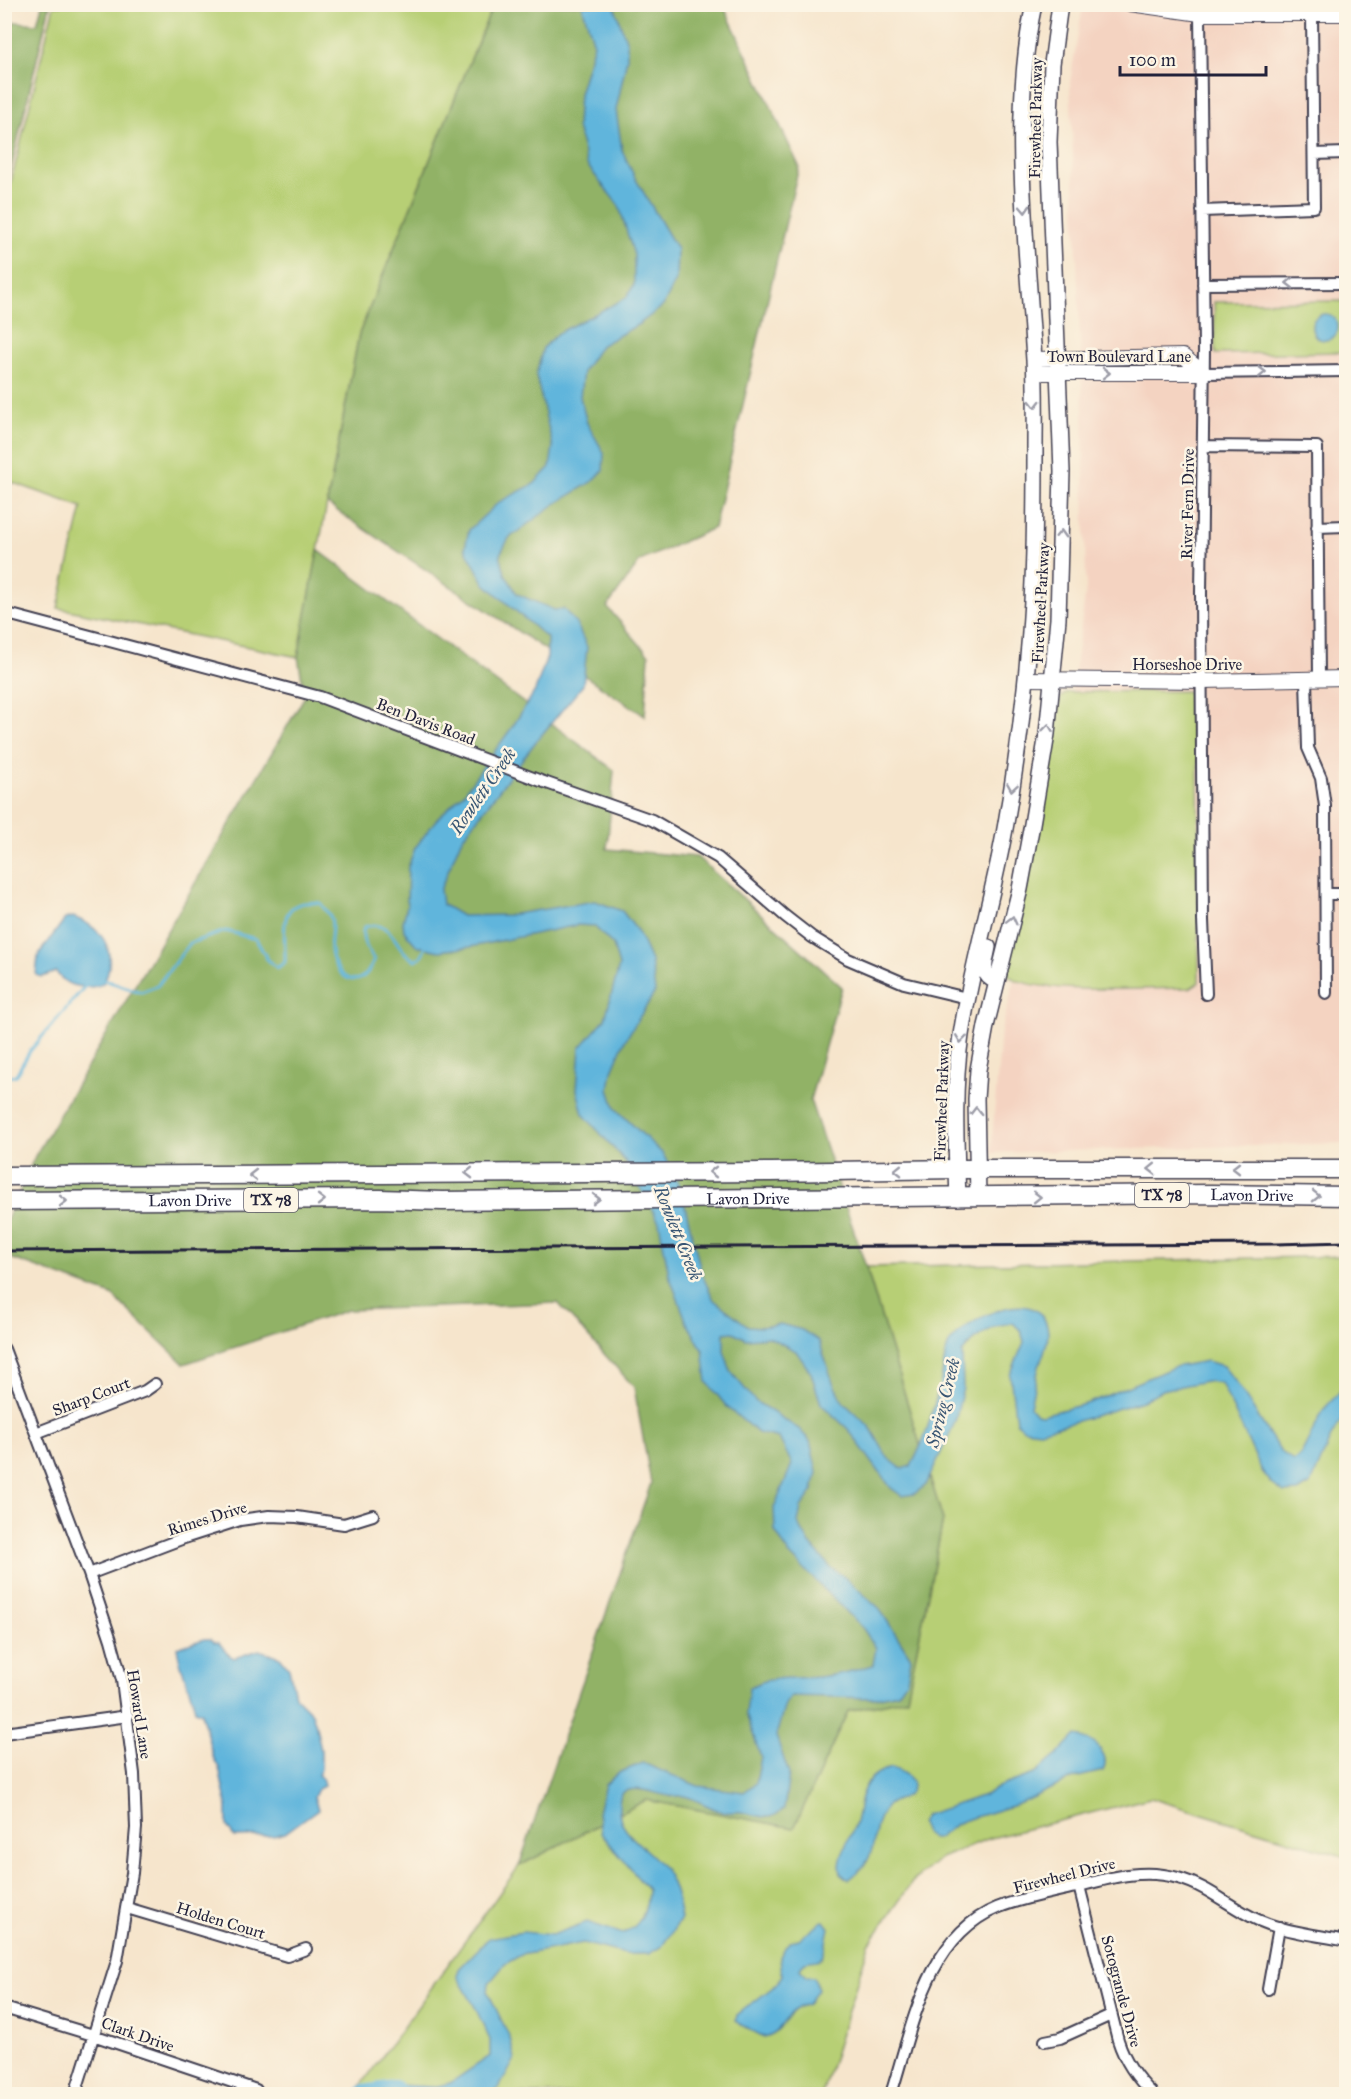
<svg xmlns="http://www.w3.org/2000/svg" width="1351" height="2099" viewBox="0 0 1351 2099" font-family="'IM FELL Great Primer',serif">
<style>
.built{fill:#f4d3c1}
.green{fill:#b7cf74;stroke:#6c7858;stroke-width:1.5}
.forest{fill:#91b266;stroke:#5a6a50;stroke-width:1.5}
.water{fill:#60b5dc;stroke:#416c8c;stroke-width:1.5}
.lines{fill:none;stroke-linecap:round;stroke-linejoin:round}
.stream{stroke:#60b5dc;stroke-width:3}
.river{stroke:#60b5dc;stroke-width:18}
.minor-casing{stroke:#423f51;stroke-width:14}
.tertiary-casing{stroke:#423f51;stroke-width:16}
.secondary-casing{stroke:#423f51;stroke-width:18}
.primary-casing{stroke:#423f51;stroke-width:21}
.minor{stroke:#fff;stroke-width:10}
.tertiary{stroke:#fff;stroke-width:14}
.secondary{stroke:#fff;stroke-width:15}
.primary{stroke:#fff;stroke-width:18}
.rail{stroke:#22223b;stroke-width:3}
.oneway{stroke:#9c9ca7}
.labels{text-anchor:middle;stroke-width:5;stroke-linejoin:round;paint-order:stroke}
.shield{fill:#fcf5e5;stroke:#63616e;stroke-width:1.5}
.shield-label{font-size:15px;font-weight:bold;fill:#22223b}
.street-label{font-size:16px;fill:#22223b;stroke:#fcf5e5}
.water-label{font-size:18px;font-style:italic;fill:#385573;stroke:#fcf5e5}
</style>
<rect width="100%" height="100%" fill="#fcf5e5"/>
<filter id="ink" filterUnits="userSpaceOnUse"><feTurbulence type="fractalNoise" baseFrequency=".0167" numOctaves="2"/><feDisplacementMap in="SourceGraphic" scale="12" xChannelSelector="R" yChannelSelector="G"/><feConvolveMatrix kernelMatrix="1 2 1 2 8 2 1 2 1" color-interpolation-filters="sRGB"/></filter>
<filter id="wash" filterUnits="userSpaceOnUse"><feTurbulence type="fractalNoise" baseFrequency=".008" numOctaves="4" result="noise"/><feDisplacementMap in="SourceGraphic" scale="24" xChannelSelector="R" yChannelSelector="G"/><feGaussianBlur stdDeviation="1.35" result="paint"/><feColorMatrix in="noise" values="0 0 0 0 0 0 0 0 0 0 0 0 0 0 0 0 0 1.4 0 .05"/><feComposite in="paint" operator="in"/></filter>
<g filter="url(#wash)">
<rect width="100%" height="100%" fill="#f6e5cc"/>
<!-- built -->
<path class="built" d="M1083,5h263v1138l-355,10 10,-121 50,-190 35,-253 -3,-177 -13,-330z"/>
<!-- green -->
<path class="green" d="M54,5h439l-134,329 -61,323 -240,-49 24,-101 -77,-27v-273z
M1346,301v51l-131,2 -1,-52z
M1186,691l9,4 3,6 1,281 -9,6c-35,0 -155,7 -179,-11 -3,-2 -4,-4 -5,-7l33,-161 11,-40 10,-71 8,-6z
M1346,1256v601l-196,-59 -163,41 -46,19 -28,23 -44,63 -47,150h-467l164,-228 127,-66 148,28 54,-117 59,-14 36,-177 -77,-253z"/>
<!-- forest -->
<path class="forest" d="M42,5h8l-45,188v-172l32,3z
M493,5h230l76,161 -85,362 -74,33 -33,46 42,48 -4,61 -318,-212 32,-170z
M318,550l296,220 -7,79 90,8 145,130 -32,113 56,167 77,253 -36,178 -59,13 -54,117 -148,-28 -127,66 132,-383 -17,-96 -76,-84 -210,7 -164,54 -72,-69 -107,-39v-32l30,-68 270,-460 -7,-39z"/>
<!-- water -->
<path class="water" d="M582,5h32l13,38v15l-11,52 6,40 13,28 42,71 -1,31 -13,26 -24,18 -39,22 -17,25 -3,26 7,26 17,30 -1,18 -10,10 -38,23 -46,34 -9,16 5,20 12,20 37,16 10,-1 13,16 10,22 -4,38 -49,59 -73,96 -21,50 2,14 20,12 47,-1 86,-14 27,10 16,21 13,29 4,31 -31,50 -12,29 -3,18 6,19 48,46 18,36 21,85 12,25 34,26 13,1 19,-3 22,6 17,11 14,42 10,19 27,25 18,31 14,11 9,-3c15,-27 22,-56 30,-86 3,-12 3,-31 11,-40 16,-21 83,-56 95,-14 4,15 -6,31 -9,45 -3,12 -6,24 -8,36l6,7 6,1 47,-12 85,-36 33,-6 16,5 13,16 44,69 14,10 7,-7 23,-45 22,-24v29l-14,21 -21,49 -13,8 -14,1 -12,-9 -10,-13 -41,-88 -15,-2 -44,9 -20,11 -61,19 -41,11 -16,-2 -8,-7 -6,-47 14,-33 -3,-11 -8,-8c-21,1 -38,14 -51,30l1,35 -8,34 -29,63 -12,9 -12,2 -11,-8 -43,-59 -27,-25 -10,-31 -15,-22 -27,-14 -23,2 -13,-7 -9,1v18l7,21 24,29 44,28 11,12 7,31 -4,19 -12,16 -3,16 12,21 20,23 13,9 36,32 32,50 -4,22 -9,13 -24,5 -83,-2 -6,8 -9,32 13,38 -5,35c-16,14 -24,6 -43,3 -6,-1 -12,1 -18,0 -14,-4 -26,-13 -39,-16 -4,-1 -9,1 -14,0 -16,-2 -33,-12 -49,-3 -11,42 24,49 44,77 10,15 13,32 16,49l-19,27 -13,8h-24l-42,-11 -62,12 -16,9 -16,19 -1,9 22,46 5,21 -16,29 -8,6h-124l32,-9 34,2 17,-4 40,-27v-16l-15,-33 -18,-31 2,-7 30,-31 34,-6 29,3 35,-13 36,12c19,-9 24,-25 25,-44l-47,-57 -3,-21 7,-27 13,-12 25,-10 55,23 46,6 12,-9 5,-26 -15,-43 3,-26c18,-13 47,-9 69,-11 18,-2 37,-6 55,-12l3,-17 -14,-21 -73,-73 -14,-23 -1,-23 18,-44 -13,-26 -21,-5 -31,-26 -20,-25 -4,-32 -16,-27 -18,-48 -10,-53 -33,-60 -43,-48 -6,-24 3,-42 25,-29 14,-53 -6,-21 -19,-19 -16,-1 -108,22 -31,4 -22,-5 -13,-15 -1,-9 4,-16 1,-39 7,-19 21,-28 28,-27 49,-67 22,-35 12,-34v-19l-62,-54 -20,-36 4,-18 30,-28 35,-18 16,-17 3,-20 -17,-72 7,-27 15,-15 68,-35 8,-13v-30l-15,-49 -32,-41 -10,-38 2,-33 15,-50z
M1312 327a13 13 0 1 1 26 0a13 13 0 1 1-26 0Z
M73,917c23,8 39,24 36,49 -1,6 -2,14 -7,18 -3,2 -10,3 -14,3 -15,0 -23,-3 -32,-15l-14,5 -6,-2 2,-18 3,-6 24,-32z
M204,1639h6l4,3 5,1 10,12 5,3 25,-8 21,7 9,11 6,28 17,17 3,9 6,28v19l-3,6 4,3 2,8 -6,3 -4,8 4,12 -33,24 -12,3 -39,1 -7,-11v-19l-8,-39 -6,-11 -12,-45 -6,-2c-4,-22 -15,-40 -18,-62z
M1075,1736c16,0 37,18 28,35l-29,7 -58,27 -51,15 -9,4 -18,14h-6l-7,-5 -4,-9 4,-9 62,-21 11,-7 36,-13 23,-19z
M892,1768c7,2 21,9 20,18 -1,13 -17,12 -24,19 -17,18 -10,41 -22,58 -4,6 -12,11 -17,16 -22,-5 3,-45 7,-57 4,-14 3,-28 12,-40 6,-9 15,-12 24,-14z
M824,1921l5,7c-2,6 -4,27 -8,30 -8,6 -16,-2 -21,11l6,8h8l4,12 -10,15c-25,6 -22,28 -44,33l-23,-12 -5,-5 1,-5 40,-31 5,-9 -2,-18 6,-11 5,-5 8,-2 22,-17z"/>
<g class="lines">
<!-- stream -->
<path class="stream" d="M101,979l40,13 16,-6 33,-43 36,-12 30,8 11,20 10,9 8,-6c1,-33 -10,-64 35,-59 3,4 9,10 11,15 3,10 -2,23 0,33 5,30 31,42 43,9 -7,-11 -14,-21 -10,-33 32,-9 29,23 51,33l6,-3 5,-11
M4,1078l12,-3 14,-24 56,-66"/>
<!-- river -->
<path class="river" d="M364,2094l31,-5"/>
</g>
</g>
<g filter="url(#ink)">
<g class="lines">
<!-- minor casing -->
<g class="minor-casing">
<path id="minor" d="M1200,14l4,335 -3,244 2,327 3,74
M1314,154l32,-1
M1202,211l112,-4 -2,-194
M1203,284l143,-1
M1204,373l142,-2
M1203,446l114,1 2,231
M1317,527l29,-1
M4,613l316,84 221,84 111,39 66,38 67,58 27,21 36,22 56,24 63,15
M1306,679l2,69 13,30 4,28 1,187
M1326,894h20
M4,1349l85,225 22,66 11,40 12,94 2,54 -4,45 -15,88 -42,133
M36,1433l109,-42 10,-7
M89,1574l95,-36 56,-18 29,-4 28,1 47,7 29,-9
M4,1733l124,-17
M1079,1886l39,154c7,22 18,38 35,54
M127,1908l160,48 19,-7
M1268,1989l11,-62
M4,2008l89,27 163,55 2,4
M1045,2041l15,-3 51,-23
M891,2094c21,-65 35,-157 106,-186 24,-10 50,-14 74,-20 35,-9 71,-21 107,-10 30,8 53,30 80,42 27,12 60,15 88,21"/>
</g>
<!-- tertiary casing -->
<g class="tertiary-casing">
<path id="tertiary" d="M1130,4l70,10h146
M1034,359l149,-3 21,17
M1035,373h169
M1027,679l175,2 144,-3"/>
</g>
<!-- secondary casing -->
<g class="secondary-casing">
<path id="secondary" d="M988,947c-3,17 -9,27 9,35
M978,1197l-2,-98 2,-29 8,-44 34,-137 12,-65 15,-90 11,-115 4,-148 -13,-329 3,-78 8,-60
M958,1198c-2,-54 -5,-109 3,-163 11,-72 33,-141 45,-212 13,-74 22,-148 26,-222 3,-50 3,-100 3,-151 0,-30 1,-60 -1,-90 -7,-114 -24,-244 0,-356"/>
</g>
<!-- primary casing -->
<g class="primary-casing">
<g id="primary">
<path d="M4,1176l767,-4 186,-3h389"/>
<path id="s1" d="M4,1201l376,-2 62,2 769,-7 135,2"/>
</g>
</g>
<!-- minor -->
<use href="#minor" class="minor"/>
<!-- tertiary -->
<use href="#tertiary" class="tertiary"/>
<!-- secondary -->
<use href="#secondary" class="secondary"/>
<!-- primary -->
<use href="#primary" class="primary"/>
<!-- rail -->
<path class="rail" d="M4,1251l1272,-7 70,-2"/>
</g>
<!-- one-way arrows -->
<defs><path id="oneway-chevron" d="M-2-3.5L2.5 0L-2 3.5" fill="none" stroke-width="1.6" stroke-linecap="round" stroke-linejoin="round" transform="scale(1.5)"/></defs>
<g class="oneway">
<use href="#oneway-chevron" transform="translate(1025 209) rotate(87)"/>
<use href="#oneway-chevron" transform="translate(1290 283) rotate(180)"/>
<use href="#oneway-chevron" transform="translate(1262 372) rotate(-1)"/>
<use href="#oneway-chevron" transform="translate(1106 373)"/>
<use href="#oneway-chevron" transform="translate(1035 404) rotate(90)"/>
<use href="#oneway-chevron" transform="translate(1061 534) rotate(-88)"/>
<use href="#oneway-chevron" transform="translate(1048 728) rotate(-83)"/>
<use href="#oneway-chevron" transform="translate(1012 787) rotate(99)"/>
<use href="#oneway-chevron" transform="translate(1012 920) rotate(-76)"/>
<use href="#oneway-chevron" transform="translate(961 1039) rotate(97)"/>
<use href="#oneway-chevron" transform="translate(976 1111) rotate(-90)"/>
<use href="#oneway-chevron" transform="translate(1236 1168) rotate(-180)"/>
<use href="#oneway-chevron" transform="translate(1152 1169) rotate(179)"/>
<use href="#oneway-chevron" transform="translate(898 1170) rotate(179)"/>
<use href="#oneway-chevron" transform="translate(713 1172) rotate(180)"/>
<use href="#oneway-chevron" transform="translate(469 1173) rotate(179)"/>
<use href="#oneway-chevron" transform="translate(253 1175) rotate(180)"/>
<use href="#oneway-chevron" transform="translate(1316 1196) rotate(1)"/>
<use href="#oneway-chevron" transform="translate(1037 1197) rotate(-1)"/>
<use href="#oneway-chevron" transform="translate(596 1199)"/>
<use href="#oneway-chevron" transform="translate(321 1200)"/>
<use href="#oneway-chevron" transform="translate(63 1201)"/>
</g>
</g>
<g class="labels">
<!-- shield labels -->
<g class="shield">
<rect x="1135" y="1183" width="54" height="24" rx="4.5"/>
<rect x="244" y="1188" width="54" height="24" rx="4.5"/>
</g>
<g class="shield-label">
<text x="1162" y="1200">TX 78</text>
<text x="271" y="1205">TX 78</text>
</g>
<!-- street labels -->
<g class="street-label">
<text transform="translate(1035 118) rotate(-89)" y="6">Firewheel Parkway</text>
<text x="1119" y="362">Town Boulevard Lane</text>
<text transform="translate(1187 504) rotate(-89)" y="6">River Fern Drive</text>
<text transform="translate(1040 603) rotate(-87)" y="6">Firewheel Parkway</text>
<text x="1187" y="670">Horseshoe Drive</text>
<text transform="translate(426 721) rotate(21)" y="6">Ben Davis Road</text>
<text transform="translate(941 1101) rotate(-88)" y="6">Firewheel Parkway</text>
<text dy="6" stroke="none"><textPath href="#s1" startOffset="1248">Lavon Drive</textPath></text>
<text dy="6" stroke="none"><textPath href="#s1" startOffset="744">Lavon Drive</textPath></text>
<text dy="6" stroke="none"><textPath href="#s1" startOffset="186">Lavon Drive</textPath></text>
<text transform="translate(91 1396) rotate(-21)" y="6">Sharp Court</text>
<text transform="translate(207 1518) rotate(-17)" y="6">Rimes Drive</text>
<text transform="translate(140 1714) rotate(81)" y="6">Howard Lane</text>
<text transform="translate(1064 1875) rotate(-14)" y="6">Firewheel Drive</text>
<text transform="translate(221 1920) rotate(17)" y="6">Holden Court</text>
<text transform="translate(1122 1991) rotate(75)" y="6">Sotogrande Drive</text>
<text transform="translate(138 2034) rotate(19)" y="6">Clark Drive</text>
</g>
<!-- water labels -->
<g class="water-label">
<text transform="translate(483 791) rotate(-55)" y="6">Rowlett Creek</text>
<text transform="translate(678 1233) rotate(68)" y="6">Rowlett Creek</text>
<text transform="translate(943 1403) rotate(-76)" y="6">Spring Creek</text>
</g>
</g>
<!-- margin -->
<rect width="1351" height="2099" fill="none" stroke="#fcf5e5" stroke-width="24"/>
<!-- scale -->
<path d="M1120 66v9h146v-9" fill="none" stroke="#22223b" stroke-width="3"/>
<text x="1129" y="66" font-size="18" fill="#22223b" stroke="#fcf5e5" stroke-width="4.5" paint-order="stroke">100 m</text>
</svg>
